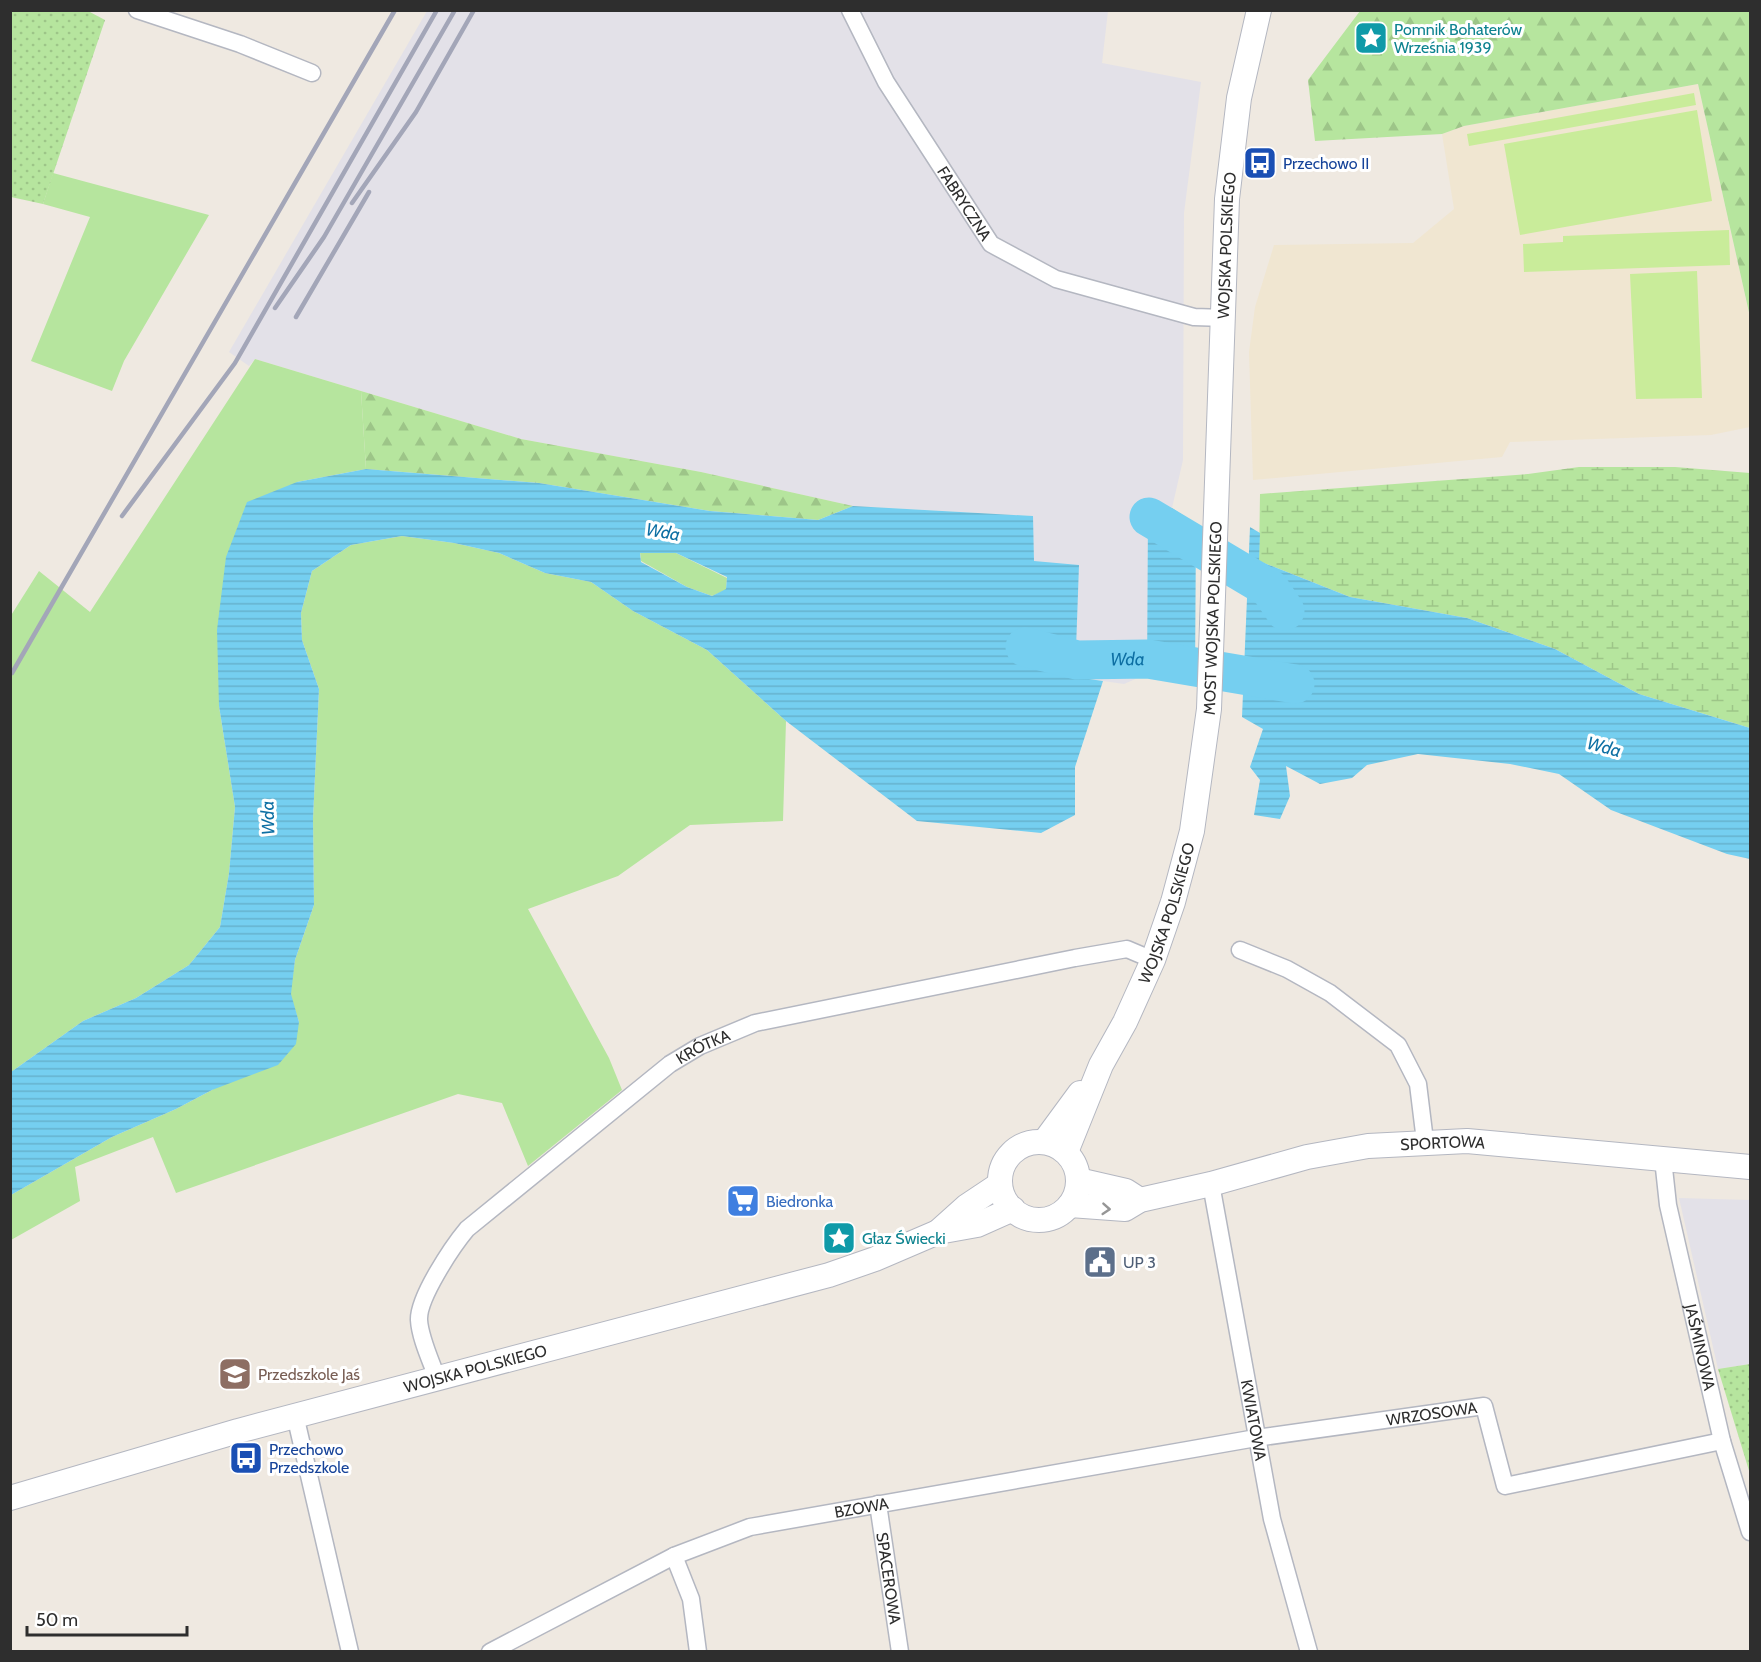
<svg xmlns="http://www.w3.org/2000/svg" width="1761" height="1662" viewBox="0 0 1761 1662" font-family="Cabin,sans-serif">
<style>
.industrial{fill:#e3e1e8}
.education{fill:#f0e6d1}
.grass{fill:#b6e59e}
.forest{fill:url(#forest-firs)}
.wetland{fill:url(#wetland-marsh)}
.park{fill:url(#park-dots)}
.pitch{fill:#c9ec9a}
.water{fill:url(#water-rules);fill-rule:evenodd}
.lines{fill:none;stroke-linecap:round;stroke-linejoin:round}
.river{stroke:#75cff0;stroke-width:39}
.street-casing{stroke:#b4b7c1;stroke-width:19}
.secondary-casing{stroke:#b4b7c1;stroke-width:26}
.street{stroke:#fff;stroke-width:16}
.secondary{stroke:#fff;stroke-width:24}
.rail{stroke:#a3a6b8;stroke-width:4.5}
.oneway{stroke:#969696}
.labels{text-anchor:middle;stroke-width:6;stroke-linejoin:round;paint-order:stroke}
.culture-label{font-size:16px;fill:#0d838f;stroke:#fff;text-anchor:start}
.transit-label{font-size:16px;fill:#164399;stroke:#fff;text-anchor:start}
.street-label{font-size:16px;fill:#2e2e2e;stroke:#fff}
.shop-label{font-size:16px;fill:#366cbe;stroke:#fff;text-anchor:start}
.service-label{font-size:16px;fill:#4e5e75;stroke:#fff;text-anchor:start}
.education-label{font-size:16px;fill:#785e54;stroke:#fff;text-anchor:start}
.water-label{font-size:18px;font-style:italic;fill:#0d6fa3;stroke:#fff}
</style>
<defs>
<pattern id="forest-firs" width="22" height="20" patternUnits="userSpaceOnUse" patternTransform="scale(1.5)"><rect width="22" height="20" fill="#b6e59e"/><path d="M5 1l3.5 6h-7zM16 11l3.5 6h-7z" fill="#9dc588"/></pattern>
<pattern id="wetland-marsh" width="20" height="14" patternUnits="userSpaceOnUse" patternTransform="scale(1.5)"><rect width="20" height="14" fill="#b6e59e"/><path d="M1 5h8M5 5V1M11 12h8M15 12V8" fill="none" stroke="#9dc588"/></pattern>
<pattern id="park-dots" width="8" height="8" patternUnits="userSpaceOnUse" patternTransform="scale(1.5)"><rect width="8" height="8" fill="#b6e59e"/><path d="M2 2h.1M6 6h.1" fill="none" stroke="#9dc588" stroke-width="1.8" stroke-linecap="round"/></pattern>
<pattern id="water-rules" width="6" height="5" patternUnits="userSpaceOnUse" patternTransform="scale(1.5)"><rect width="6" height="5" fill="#75cff0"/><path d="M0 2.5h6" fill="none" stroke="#66b2ce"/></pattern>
</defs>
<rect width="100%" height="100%" fill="#efe9e1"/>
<!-- industrial -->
<path class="industrial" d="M427,11h681l-6,52 99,19 -17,131 -1,247 -11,48 -24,2 -1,164 -23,10 -49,-7 2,-18 -43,-98 -2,-45 -179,-10 -152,-34 -180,-33 -266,-80 -6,7 -20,-14z
M1679,1198l71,2v164l-32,5z"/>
<!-- education -->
<path class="education" d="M1698,84l52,234v109l-39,8 -201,7 -8,15 -249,23 -4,-128 6,-45 19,-62 139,-2 41,-34 -12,-75 22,-8z"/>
<!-- grass -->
<path class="grass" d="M53,173l156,42 -85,146 -12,30 -81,-30 59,-144 -47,-13z
M255,359l106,32 5,78 -69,13 -78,224 16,101 -6,66 -9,54 -31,38 -53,33 -53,23 -72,51 -1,-455 29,-46 51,41z
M402,536l52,7 45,10 46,20 46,9 42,29 74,39 79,71 -3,100 -93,4 -72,51 -90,33 81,149 13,32 -94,76 -26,-63 -44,-9 -282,99 -23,-56 -78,30 5,34 -69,39v-45l101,-58 64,-28 36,-19 87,-68 -9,-28 5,-34 19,-55 -1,-86 6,-130 -17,-49 -1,-27 11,-42 39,-26z
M640,552l36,1 51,25 -1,12 -14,6 -25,-9 -46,-26z"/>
<!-- forest -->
<path class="forest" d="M1360,11h390v306l-52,-233 -234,42 -22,8 -127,7 -7,-61z
M361,391l160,48 180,33 152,34 -35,14 -108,-9 -171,-28 -173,-14z"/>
<!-- wetland -->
<path class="wetland" d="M1579,467h96l75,6v255l-111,-34 -84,-45 -88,-31 -117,-21 -91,-36 1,-67 268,-20z"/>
<!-- park -->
<path class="park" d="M11,10l77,1 17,9 -62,184 -32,-7z
M1750,1364v110l-32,-105z"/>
<!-- pitch -->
<path class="pitch" d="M1694,93l2,12 -227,41 -2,-12z
M1697,110l15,91 -192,34 -16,-91z
M1729,230l1,35 -206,7 -1,-28 40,-2v-6z
M1697,271l5,127 -66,1 -6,-125z"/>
<!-- water -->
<path class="water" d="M366,469l173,14 171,28 108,9 35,-14 180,10 1,45 45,4 -4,112 28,4 -28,86v48l-34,18 -124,-12 -131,-100 -79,-71 -74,-39 -42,-29 -46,-9 -46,-20 -45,-10 -52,-7 -51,9 -39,26 -11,42 1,27 17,49 -6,130 1,86 -19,55 -4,34 8,28 -3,22 -18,21 -66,25 -36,19 -64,28 -101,58v-123l72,-51 53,-23 53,-33 31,-38 9,-54 6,-66 -16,-101 -2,-76 9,-73 21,-55 50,-20zM640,553h36l51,24 -1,12 -14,7 -25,-9 -46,-25z
M1172,508l24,16 -1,155 -48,-5 1,-164z
M1250,527l10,6 -1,28 91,36 117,21 88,31 84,45 111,34v131l-23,-5 -116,-44 -52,-36 -49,-10 -92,-10 -51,11 -15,13 -32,6 -34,-18 4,30 -10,23 -26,-4 6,-35 -10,-13 13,-38 -21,-12z"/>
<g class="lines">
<!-- river -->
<g class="river">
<path d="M1149,517l121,72 15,22"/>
<path id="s1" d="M1025,647l52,13 71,-1 147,25"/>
</g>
<!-- street casing -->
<g class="street-casing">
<g id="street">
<path d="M137,10l103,34 72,29"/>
<path id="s2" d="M850,10l36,72 105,162 65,35 138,38 31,1"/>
<path d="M1240,950l47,19 43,24 68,52 20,39 7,57"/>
<path id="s3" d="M1663,1159l5,46 54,236 28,91"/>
<path id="s4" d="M1211,1184l61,335 37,133"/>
<path id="s5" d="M437,1378c-6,-17 -17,-40 -18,-58 -1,-22 33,-73 48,-91l203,-165 30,-18 55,-23 320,-65 52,-9 26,11"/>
<path d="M295,1415l55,237"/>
<path id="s6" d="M878,1504l22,148"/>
<path d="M674,1556l17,43 7,53"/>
<path id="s7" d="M490,1652l184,-96 76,-29 506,-89 228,-32 21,80 217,-45"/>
</g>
</g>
<!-- secondary casing -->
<g class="secondary-casing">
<g id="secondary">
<path d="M1044,1142l36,-49"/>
<circle cx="1039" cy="1181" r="39"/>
<path id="s8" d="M1066,1152l35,-87 24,-43 28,-62 20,-58 19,-71 17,-122 18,-510 12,-101 20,-88"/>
<path d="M1078,1180l48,11 14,9"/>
<path id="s9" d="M1070,1205l55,4 15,-9 71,-16 96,-27 61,-11 99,-5 283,26"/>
<path d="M938,1232l29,-26 33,-22"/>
<path id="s10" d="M10,1498l228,-67 591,-156 46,-16 63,-27 39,-7 36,-16"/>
</g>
</g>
<!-- street -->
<use href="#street" class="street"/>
<!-- secondary -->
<use href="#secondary" class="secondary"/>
<!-- rail -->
<path class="rail" d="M352,203l64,-91 58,-102
M275,308l49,-71 131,-227
M296,317l73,-125
M122,516l113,-153 202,-353
M12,673l383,-663"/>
</g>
<!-- one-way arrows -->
<defs><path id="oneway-chevron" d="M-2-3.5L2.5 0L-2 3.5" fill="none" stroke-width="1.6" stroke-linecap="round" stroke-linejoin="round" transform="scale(1.5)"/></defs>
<use class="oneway" href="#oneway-chevron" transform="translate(1106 1209) rotate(4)"/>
<!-- icons -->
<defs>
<g id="sight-square" transform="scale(1.725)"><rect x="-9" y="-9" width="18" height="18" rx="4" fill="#0f9aa8" stroke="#fff"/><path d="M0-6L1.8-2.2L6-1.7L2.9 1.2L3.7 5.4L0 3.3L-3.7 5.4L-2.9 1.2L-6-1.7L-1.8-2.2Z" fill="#fff"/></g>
<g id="bus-square" transform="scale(1.725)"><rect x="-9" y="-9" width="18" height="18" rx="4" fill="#1a4fb4" stroke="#fff"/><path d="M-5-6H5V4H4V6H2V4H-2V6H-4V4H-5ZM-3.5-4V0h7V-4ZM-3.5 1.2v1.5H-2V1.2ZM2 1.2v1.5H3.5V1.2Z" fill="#fff"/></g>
<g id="supermarket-square" transform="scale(1.725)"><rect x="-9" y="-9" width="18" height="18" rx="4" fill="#3f7fe0" stroke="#fff"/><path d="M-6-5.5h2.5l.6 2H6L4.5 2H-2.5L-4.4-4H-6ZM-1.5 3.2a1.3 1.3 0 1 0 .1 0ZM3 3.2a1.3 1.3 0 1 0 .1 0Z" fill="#fff"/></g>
<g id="civic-square" transform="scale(1.725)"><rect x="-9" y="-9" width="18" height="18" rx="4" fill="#5c6f8a" stroke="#fff"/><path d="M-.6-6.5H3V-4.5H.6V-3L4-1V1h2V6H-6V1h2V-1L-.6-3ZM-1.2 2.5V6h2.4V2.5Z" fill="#fff"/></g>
<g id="school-square" transform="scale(1.725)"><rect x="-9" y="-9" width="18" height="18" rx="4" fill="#8d6e63" stroke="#fff"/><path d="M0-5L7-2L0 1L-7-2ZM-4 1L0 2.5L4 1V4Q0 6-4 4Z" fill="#fff"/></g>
</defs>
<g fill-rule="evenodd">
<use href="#sight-square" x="1371" y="38"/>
<use href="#bus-square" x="1260" y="163"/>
<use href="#supermarket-square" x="743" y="1201"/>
<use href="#sight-square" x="839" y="1238"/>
<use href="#civic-square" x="1100" y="1262"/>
<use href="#school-square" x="235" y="1374"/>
<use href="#bus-square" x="246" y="1458"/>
</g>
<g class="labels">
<!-- culture labels -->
<g class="culture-label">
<text x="1394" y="35">Pomnik Bohaterów<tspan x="1394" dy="18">Września 1939</tspan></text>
<text x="862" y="1244">Głaz Świecki</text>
</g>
<!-- transit labels -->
<g class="transit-label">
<text x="1283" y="169">Przechowo II</text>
<text x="269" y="1455">Przechowo<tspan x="269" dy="18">Przedszkole</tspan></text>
</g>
<!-- street labels -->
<g class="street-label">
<text dy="6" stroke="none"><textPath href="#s2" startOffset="225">FABRYCZNA</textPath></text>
<text dy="6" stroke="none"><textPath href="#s8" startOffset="933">WOJSKA POLSKIEGO</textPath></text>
<text dy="6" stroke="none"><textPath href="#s8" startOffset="560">MOST WOJSKA POLSKIEGO</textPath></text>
<text dy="6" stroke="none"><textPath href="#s8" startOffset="260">WOJSKA POLSKIEGO</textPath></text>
<text dy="6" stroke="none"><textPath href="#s5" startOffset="464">KRÓTKA</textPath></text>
<text dy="6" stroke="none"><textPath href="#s9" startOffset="382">SPORTOWA</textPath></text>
<text dy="6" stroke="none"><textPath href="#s3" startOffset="192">JAŚMINOWA</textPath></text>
<text dy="6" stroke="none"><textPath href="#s10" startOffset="483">WOJSKA POLSKIEGO</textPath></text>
<text dy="6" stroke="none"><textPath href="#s7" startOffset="980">WRZOSOWA</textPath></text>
<text dy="6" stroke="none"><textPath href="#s4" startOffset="240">KWIATOWA</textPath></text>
<text dy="6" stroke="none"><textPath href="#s7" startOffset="402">BZOWA</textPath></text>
<text dy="6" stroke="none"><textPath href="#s6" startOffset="75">SPACEROWA</textPath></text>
</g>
<!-- shop labels -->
<g class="shop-label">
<text x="766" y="1207">Biedronka</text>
</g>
<!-- service labels -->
<g class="service-label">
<text x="1123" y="1268">UP 3</text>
</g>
<!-- education labels -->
<g class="education-label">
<text x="258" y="1380">Przedszkole Jaś</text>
</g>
<!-- water labels -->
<g class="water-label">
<text transform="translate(663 532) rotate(10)" y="6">Wda</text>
<text dy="6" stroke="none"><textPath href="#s1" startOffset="104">Wda</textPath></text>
<text transform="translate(1604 747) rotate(15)" y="6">Wda</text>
<text transform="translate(268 818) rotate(-92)" y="6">Wda</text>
</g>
</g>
<!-- border -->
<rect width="1761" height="1662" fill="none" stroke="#2e2e2e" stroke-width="24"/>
<!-- scale -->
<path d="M27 1626v9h160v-9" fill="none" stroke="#2e2e2e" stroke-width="3"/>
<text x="36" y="1626" font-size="18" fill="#2e2e2e" stroke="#ffffff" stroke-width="4.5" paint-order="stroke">50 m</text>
</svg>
